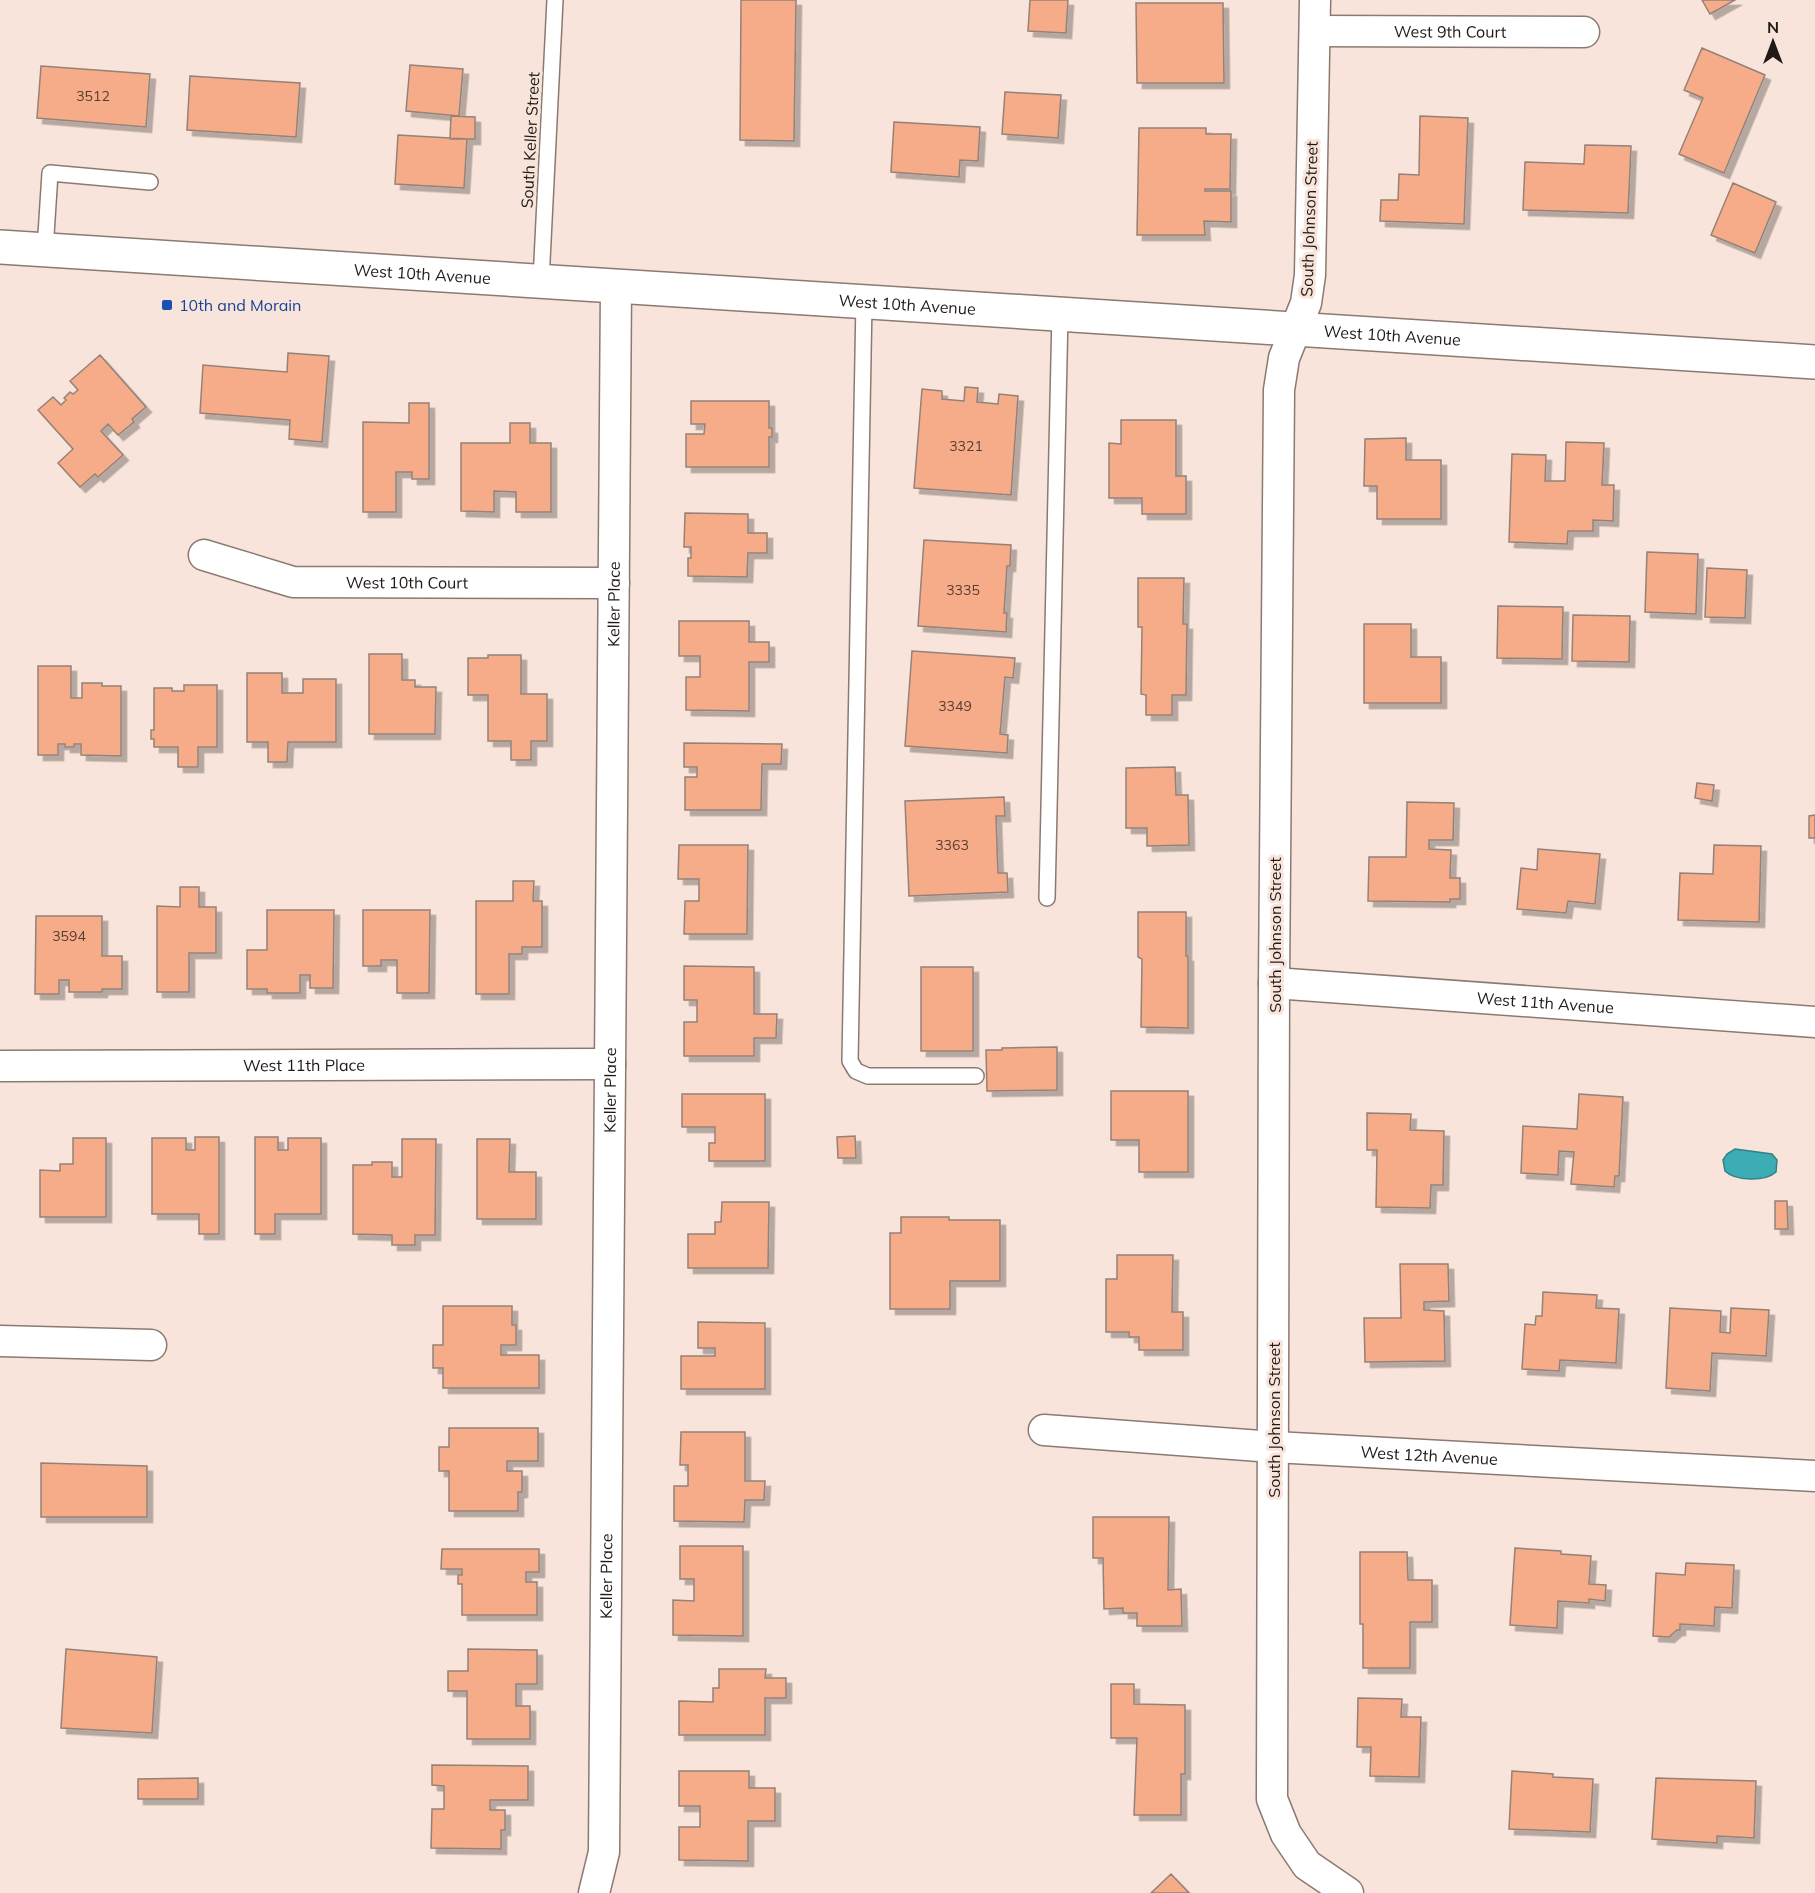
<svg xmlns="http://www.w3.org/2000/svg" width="1815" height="1893" viewBox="0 0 1815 1893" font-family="Mulish,sans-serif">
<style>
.water{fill:#3cadb4;stroke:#348185;stroke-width:1.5}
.building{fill:#f6ac89;stroke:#948279;stroke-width:1.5;filter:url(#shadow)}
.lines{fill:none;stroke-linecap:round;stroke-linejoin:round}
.lane-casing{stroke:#8b7a71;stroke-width:18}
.street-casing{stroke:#8b7a71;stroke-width:33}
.secondary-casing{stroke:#8b7a71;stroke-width:36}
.lane{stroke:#fff;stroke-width:15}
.street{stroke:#fff;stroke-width:30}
.secondary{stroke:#fff;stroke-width:33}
.transit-dot{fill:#1a4fb4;stroke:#f8e4da;stroke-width:2}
.labels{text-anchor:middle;stroke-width:6;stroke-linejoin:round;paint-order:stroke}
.number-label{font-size:14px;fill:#563e33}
.street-label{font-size:16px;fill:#201916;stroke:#f8e4da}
.transit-label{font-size:16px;fill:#164399;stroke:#f8e4da;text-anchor:start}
</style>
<defs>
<filter id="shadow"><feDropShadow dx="5.5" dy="5.5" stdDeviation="0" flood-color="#0004"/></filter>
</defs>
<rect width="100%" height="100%" fill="#f8e4da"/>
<!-- water -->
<path class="water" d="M1735,1149l37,5 5,6 -1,12c-11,10 -41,9 -51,-1l-2,-11 4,-6z"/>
<!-- building -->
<path class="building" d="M741,0h55l-2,141 -54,-1z
M1030,0h38l-2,33 -38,-2z
M1702,0h33l-25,14z
M1136,3h87l1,80h-87z
M1702,48l63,27 -41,98 -45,-19 24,-56 -19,-8z
M410,65l53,4 -4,47 -53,-5z
M41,66l109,8 -4,53 -109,-9z
M190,76l110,7 -4,54 -109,-7z
M1005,92l56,3 -3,43 -56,-4z
M451,116l24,1v22h-25z
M1420,116l48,2 -4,106 -84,-3 1,-21h17l1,-26 20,1z
M894,122l86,5 -2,34 -18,-1 -1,17 -68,-5z
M1139,128h67v6h25l-1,55h-25v2h26v31l-27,-1 1,14h-68z
M398,135l69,4 -3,49 -69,-4z
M1585,145l46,1 -3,67 -105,-3 2,-48 59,2z
M1733,183l43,19 -21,51 -44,-18z
M288,353l41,3 -7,86 -33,-3 1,-19 -90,-7 3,-48 84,7z
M100,355l46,52 -14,12 2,3 -16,13 -10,-11 -7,7 22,24 -25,22 -3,-3 -15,13 -22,-24 15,-14 -35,-39 15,-13 8,8 5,-5 -2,-2 6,-6 3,2 5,-4 -8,-9z
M965,387l13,1 -1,14 21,2 1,-10 19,2 -7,99 -97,-7 8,-99 20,2v8l22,2z
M691,401h78v27h3v9h-3v30h-83v-33h18l1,-10h-14z
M409,403h20v76h-17v-7h-16v40h-33v-90l46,1z
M1121,420h55v56h10v38h-44v-16h-33v-55l12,1z
M510,423h20v20h21v69h-35v-20l-22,-1v21l-33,-1v-68h49z
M1406,438v22h35v59h-64v-33h-13l1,-47z
M1566,442l38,1 -2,42h12l-1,36 -20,-1v11h-25l-1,13 -58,-2 3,-88 34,1 -1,26h20z
M685,513l63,1v19h19v20h-19l-1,24 -59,-1v-18h3v-11h-7z
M924,540l87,5 -1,21h-3l-3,47h3l-1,19 -88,-6z
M1647,552l51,2 -2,60 -51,-2z
M1707,568l40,2 -2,48 -40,-1z
M1138,578h46l-1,46h4l-1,71h-14v20h-26v-20l-5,-1 1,-67h-4z
M1498,606l65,1 -1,52 -65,-1z
M1573,615l57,1 -1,46 -57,-1z
M679,621h70v21h20v20h-20v49l-63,-1v-33h14v-21h-21z
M1364,624h47v33h30v46h-77z
M912,651l103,7 -2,20 -8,-1 -5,57 8,1 -1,18 -102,-7z
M369,654h33v26h13v7h21l-1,47h-66z
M488,655h33v39h26v47h-16v19h-20v-19h-23v-46h-20v-37h20z
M38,666h33v32h11v-15h20v3h19v70l-40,-1v-11h-7v3h-9v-3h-7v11h-20z
M247,673h35v20h21v-14h33v63h-48l-1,20h-19v-20h-21z
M184,685h33v62h-19v20h-20v-20h-24v-8h-3v-9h3v-42h18v3h12z
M684,743l98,1 -1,20h-19l-1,46h-76v-33h12v-10h-13z
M1175,767l1,28h12l1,50 -42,1v-18h-21v-60z
M1697,783l17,2 -2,16 -17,-3z
M1004,797l1,19h-9l2,57h9l1,19 -99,4 -4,-95z
M1407,802l47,1 -1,37h-24v9l22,1 -1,28h10v21h-10v3l-82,-1 1,-44h37z
M1815,815v23h-6v-22z
M679,845h69l-1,89h-63l1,-33h14v-22h-21z
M1714,845l47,1 -2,76 -81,-2 2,-47 33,1z
M1538,849l62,5 -5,50 -27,-3 -2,12 -49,-4 4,-41 16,2z
M513,881h21l-1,20h9v46h-20v7h-13v40h-33v-93h37z
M180,887h19v20h17v46h-27v39h-32v-86l23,1z
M267,910h67l-1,78h-23v-13h-10v18h-33v-4h-20v-39h20z
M363,910h67l-1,83h-32v-33h-16v6h-18z
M1138,912h48v44h2v72l-47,-1 1,-68 -4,-2z
M36,916h66v40h20v33h-20v3h-33v-12h-10v14h-24z
M684,966l70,1v47h23l-1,24h-22v18h-70v-34h13v-22h-13z
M921,967h52v84h-52z
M1057,1047v43l-70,1 -1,-41h16v-2z
M1111,1091h77v81h-49v-32h-28z
M682,1094h83v67h-56v-18h6v-16h-33z
M1579,1094l44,3 -4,79h-4l-1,11 -43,-3 3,-32 -15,-1 -1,24 -37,-2 2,-47 54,3z
M1367,1113l44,1 -1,16 34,1 -1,54h-12l-1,23 -54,-1 1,-57h-10z
M855,1136l1,22h-18l-1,-21z
M195,1137h24v97h-20v-20h-47v-76h34v12h9z
M255,1137h23v13h10v-12h33v76h-46v20h-20z
M73,1138h33v79h-66v-47l20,1v-7h13z
M402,1139h34l-1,96h-20v10h-23v-10l-39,-1v-69h19v-3h20v15h10z
M477,1139h33l-1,33h27v47h-59z
M1775,1201h12l1,28h-13z
M722,1202h47l-1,66h-80v-34h27v-12h6z
M901,1217h48v3h51v61h-50v28h-60v-76h11z
M1117,1255h56l-1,57h11v38h-44v-13h-10v-5h-23v-53h11z
M1400,1264h48l1,37 -25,1v8l20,1 1,50 -80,1 -1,-44h37z
M1543,1292l54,3 -1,13 23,1 -3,54 -56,-3 -1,11 -37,-2 3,-45 10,1 1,-9h6z
M443,1306h69v19h4v20h-15v10h38v33h-96v-20h-10v-23h10z
M1670,1308l51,3 -1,21 10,1 1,-25 38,2 -3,46 -54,-3 -2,38 -44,-3z
M698,1322l67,1v66h-84v-33h34v-8h-17z
M449,1428h89v33h-31v10h15v21h-4v19h-69v-40h-10v-24h10z
M681,1432h64v49h20l-1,19h-19l-1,22 -70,-1v-35h14v-21h-8z
M41,1463l106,3v51h-106z
M1093,1517h76l-1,73 13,-1 1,37h-45v-13h-14v-5l-19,1 -1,-51h-10z
M680,1546h63v90l-70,-1v-35l21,1v-22h-14z
M1515,1548l46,3v3l30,2 -2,28 17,1 -1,16 -16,-2v4l-31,-2 -1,27 -47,-3z
M442,1549h97v23h-13v10h11v33h-75v-31h-4v-9h4v-6h-21z
M1360,1552h47l1,28h24v42h-22v46h-47v-44h-3z
M1686,1563l48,2 -2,43 -17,-1 -1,19 -34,-2v6h-3l-8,7 -16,-1 3,-63 29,2z
M66,1649l91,8 -5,76 -91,-5z
M468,1649l69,1v34h-21v22h14v33h-63v-48h-19v-20h20z
M719,1669h47l-1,9h21v20h-21v37h-86v-34l34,1v-14h6z
M1111,1684h23v20l51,1v69h-4v41h-47l3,-77h-26z
M1358,1698l44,1 -1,18h20l-2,60 -49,-1 1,-29h-14z
M432,1765l96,1v34h-38v10h15v20h-4v19l-70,-1 1,-39h12v-23l-12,-1z
M679,1771h70v17h26v33h-27v40l-69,-1v-33h21v-21h-21z
M1512,1771l41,3v3l40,2 -3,53 -81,-3z
M198,1778v21h-60v-20z
M1656,1778l100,3 -2,57 -37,-2v7l-65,-4z
M1171,1874l18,19h-38z"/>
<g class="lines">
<!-- lane casing -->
<g class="lane-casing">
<path id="lane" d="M45,250l5,-77 100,9
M541,281l14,-281
M864,302l-14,759 6,10 12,5h108
M1047,898l13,-584"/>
</g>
<!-- street casing -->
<g class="street-casing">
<g id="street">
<path d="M1315,0l-5,275 -4,28 -22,55 -5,32 -5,593 -2,816 14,35 21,31 41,28"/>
<path id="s1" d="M1315,31l269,1"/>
<path id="s2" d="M204,555l89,27 321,1"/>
<path id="s3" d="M1274,983l541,39"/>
<path id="s4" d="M0,1066l610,-2"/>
<path d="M0,1341l151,4"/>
<path id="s5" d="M1044,1430l230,17 541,29"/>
<path id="s6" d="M594,1893l10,-41 12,-1566"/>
</g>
</g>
<!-- secondary casing -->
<g class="secondary-casing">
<g id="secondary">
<path id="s7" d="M0,247l1815,115"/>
</g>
</g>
<!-- lane -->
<use href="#lane" class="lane"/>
<!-- street -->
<use href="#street" class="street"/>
<!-- secondary -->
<use href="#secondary" class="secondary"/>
</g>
<!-- markers -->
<rect class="transit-dot" x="161" y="299" width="12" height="12" rx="3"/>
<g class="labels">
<!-- number labels -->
<g class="number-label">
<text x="93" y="101">3512</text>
<text x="966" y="451">3321</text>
<text x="963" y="595">3335</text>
<text x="955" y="711">3349</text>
<text x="952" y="850">3363</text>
<text x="69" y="941">3594</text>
</g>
<!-- street labels -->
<g class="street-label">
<text dy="6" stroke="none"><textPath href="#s1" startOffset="135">West 9th Court</textPath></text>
<text transform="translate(530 140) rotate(-87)" y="6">South Keller Street</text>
<text transform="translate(1309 219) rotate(-88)" y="6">South Johnson Street</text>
<text dy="6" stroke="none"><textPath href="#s7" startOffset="423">West 10th Avenue</textPath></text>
<text dy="6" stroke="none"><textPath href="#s7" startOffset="909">West 10th Avenue</textPath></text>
<text dy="6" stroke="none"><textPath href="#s7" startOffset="1395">West 10th Avenue</textPath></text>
<text dy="6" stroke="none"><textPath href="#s2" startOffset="207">West 10th Court</textPath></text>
<text dy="6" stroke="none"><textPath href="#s6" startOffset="1290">Keller Place</textPath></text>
<text transform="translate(1275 935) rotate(-90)" y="6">South Johnson Street</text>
<text dy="6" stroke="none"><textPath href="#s3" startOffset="272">West 11th Avenue</textPath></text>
<text dy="6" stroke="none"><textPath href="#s4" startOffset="304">West 11th Place</textPath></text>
<text dy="6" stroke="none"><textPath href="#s6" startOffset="804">Keller Place</textPath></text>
<text transform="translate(1274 1420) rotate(-90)" y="6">South Johnson Street</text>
<text dy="6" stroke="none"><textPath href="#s5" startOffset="386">West 12th Avenue</textPath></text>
<text dy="6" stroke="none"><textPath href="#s6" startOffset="318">Keller Place</textPath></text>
</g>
<!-- transit labels -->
<g class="transit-label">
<text x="179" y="311">10th and Morain</text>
</g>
</g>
<!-- north arrow -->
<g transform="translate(1773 42)" stroke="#f8e4da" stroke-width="4.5" paint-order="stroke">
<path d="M0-4.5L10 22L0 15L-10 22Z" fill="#201916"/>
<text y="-9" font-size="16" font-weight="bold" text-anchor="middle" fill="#201916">N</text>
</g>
</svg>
